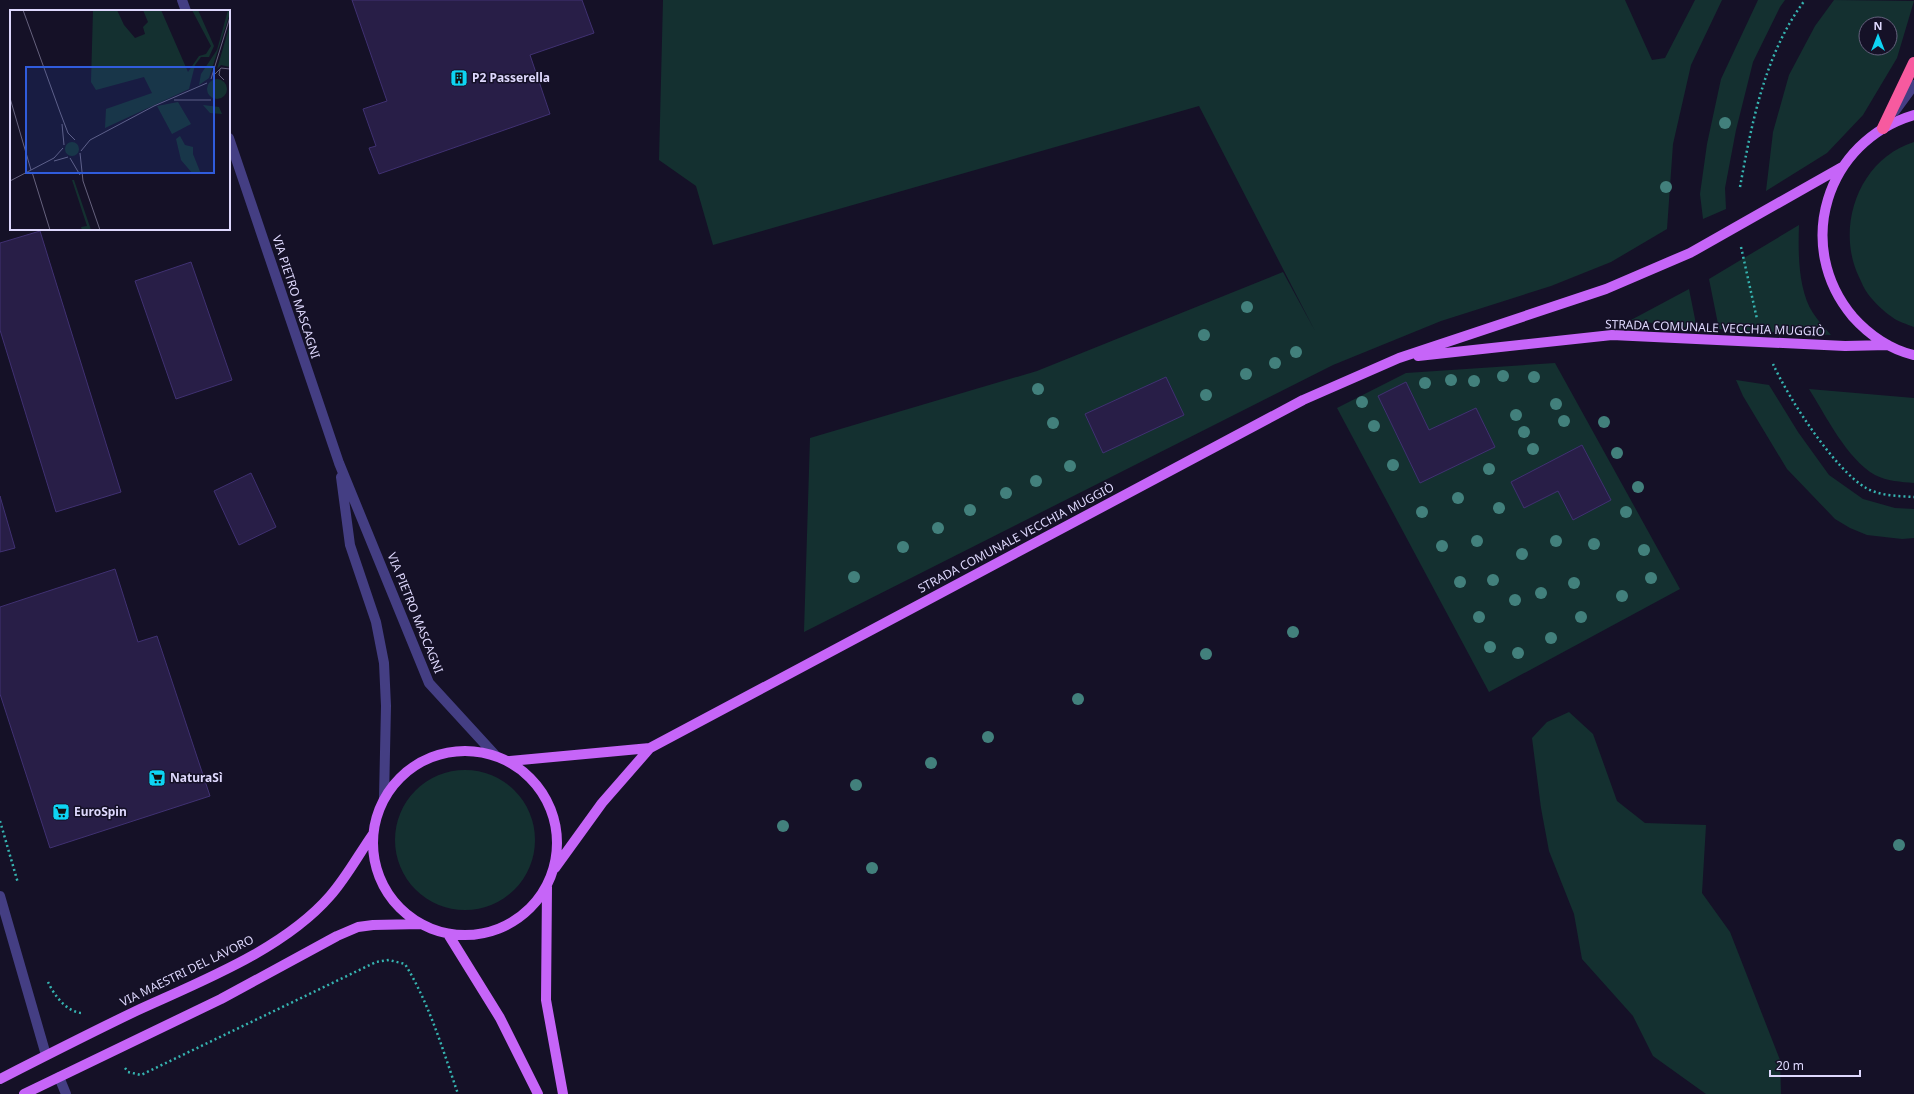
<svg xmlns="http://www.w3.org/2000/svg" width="1914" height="1094" viewBox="0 0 1914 1094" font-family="'Noto Sans',sans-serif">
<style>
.green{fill:#143030;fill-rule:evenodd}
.building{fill:#281e47;stroke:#403172}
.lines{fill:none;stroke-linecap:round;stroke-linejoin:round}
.path{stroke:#36b4b1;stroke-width:2.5;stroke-dasharray:2 3;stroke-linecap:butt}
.minor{stroke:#443e83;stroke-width:10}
.major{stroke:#c665f8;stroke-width:10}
.highway{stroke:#f75a9f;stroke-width:12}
.tree{fill:#42807c}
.labels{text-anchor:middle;stroke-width:3;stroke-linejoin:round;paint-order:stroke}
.poi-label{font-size:12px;font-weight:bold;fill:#ded8fd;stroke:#151127;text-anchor:start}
.street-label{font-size:12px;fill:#ded8fd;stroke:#151127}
.inset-road{fill:none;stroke:#65617d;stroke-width:1}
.view{fill:#305cdc;fill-opacity:0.15;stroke:#305cdc;stroke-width:2}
.inset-edge{fill:none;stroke:#ded8fd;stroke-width:2}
</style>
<rect width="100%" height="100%" fill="#151127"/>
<!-- green -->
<path class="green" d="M663,0h962l27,60 13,-2 30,-58h27l-31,65 -18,79 -6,85 -56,33 -60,24 -110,35 -108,44 -529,267 6,-194 227,-67 246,-99 32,59 -116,-225 -486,139 -17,-59 -37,-26z
M1758,0h27l-5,7 -27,55 -17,68 -11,58 1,21 -23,10 -3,-25 7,-50 14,-65z
M1834,0l80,1 -17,57 -34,57 -36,38 -61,38 7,-59 16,-57 26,-49zM1866,24h24v24h-24z
M1914,142v185c-7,-3 -16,-5 -22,-10 -8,-5 -19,-16 -24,-23 -4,-5 -6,-11 -9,-17 -24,-50 0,-118 55,-135z
M1799,225c-1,27 -1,65 14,88 5,8 12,15 18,22l-112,-6 -10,-50z
M1689,289l8,40 -66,-9z
M1555,363l125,226 -191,103 -152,-284 69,-35z
M1736,380l33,5 29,47 31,43 34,24 32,9 19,1v29l-12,1 -35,-4 -17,-7 -15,-9 -48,-50 -44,-73z
M1809,389l105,9v85c-13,-1 -27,-2 -39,-8 -28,-16 -49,-59 -66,-86z
M1569,712l24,22 24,67 28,22 61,2 -4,68 28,39 50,128 1,34h-75l-53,-38 -20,-40 -51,-57 -8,-45 -25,-63 -8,-43 -9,-70 15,-16z
M395 840a70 70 0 1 1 140 0a70 70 0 1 1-140 0Z"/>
<!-- building -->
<path class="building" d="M352,0h230l12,33 -64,22 20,59 -171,60 -10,-26 7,-2 -13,-37 24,-8z
M40,231l81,261 -65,20 -56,-182v-87z
M191,262l41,118 -56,19 -41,-118z
M1166,377l18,38 -81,38 -18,-39z
M1406,382l23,48 47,-22 19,39 -75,36 -42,-87z
M1582,445l29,55 -38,20 -15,-29 -34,17 -13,-26z
M251,473l25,54 -37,18 -25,-54z
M0,496l15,52 -15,4z
M115,569l23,73 19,-6 53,160 -160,52 -50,-154v-87z"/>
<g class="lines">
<!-- path -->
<path class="path" d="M1740,187c12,-65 25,-134 65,-187
M1741,247l16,72
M1773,364c16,35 61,105 93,124 14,8 33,8 48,9
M0,821l18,62
M48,982c6,13 19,31 35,31
M125,1068l3,4 13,3 235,-113 13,-2 16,4c24,39 38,86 53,130"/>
<!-- minor -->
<path class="minor" d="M182,0l4,11
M1895,111l19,-26
M229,138l110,325 90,220 66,72
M341,477l9,68 26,77 8,41 2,43 -2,92
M0,896l46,159
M59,1077l7,17"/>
<!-- major -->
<path class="major" d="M1914,115c-88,26 -121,131 -61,202 16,18 38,33 61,38
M1418,356l194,-21 233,11 43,-1
M373 843a92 92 0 1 1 184 0a92 92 0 1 1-184 0Z
M510,761l140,-13
M555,868l47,-65 48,-55 653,-348 96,-42 207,-69 84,-36 152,-86
M547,887l-1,113 17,94
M448,934l52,84 38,76
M0,1079c45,-23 90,-46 136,-68 63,-29 147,-61 194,-115 16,-18 29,-42 43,-62
M24,1094l197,-95 116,-63 21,-9 15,-2 48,-1"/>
<!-- highway -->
<path class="highway" d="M1883,128l31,-65"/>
</g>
<!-- trees -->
<g class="tree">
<circle cx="1725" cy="123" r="6"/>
<circle cx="1666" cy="187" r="6"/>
<circle cx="1247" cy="307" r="6"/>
<circle cx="1204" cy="335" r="6"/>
<circle cx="1296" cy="352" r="6"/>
<circle cx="1275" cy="363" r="6"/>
<circle cx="1246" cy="374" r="6"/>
<circle cx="1503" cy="376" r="6"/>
<circle cx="1534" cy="377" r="6"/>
<circle cx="1451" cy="380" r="6"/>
<circle cx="1474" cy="381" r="6"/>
<circle cx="1425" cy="383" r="6"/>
<circle cx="1038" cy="389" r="6"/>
<circle cx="1206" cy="395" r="6"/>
<circle cx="1362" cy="402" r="6"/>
<circle cx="1556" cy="404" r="6"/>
<circle cx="1516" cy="415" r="6"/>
<circle cx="1564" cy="421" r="6"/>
<circle cx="1604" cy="422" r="6"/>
<circle cx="1053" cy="423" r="6"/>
<circle cx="1374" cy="426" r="6"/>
<circle cx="1524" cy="432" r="6"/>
<circle cx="1533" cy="449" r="6"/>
<circle cx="1617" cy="453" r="6"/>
<circle cx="1393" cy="465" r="6"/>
<circle cx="1070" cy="466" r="6"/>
<circle cx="1489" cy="469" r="6"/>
<circle cx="1036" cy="481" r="6"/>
<circle cx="1638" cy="487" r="6"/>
<circle cx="1006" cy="493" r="6"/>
<circle cx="1458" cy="498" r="6"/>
<circle cx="1499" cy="508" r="6"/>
<circle cx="970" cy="510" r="6"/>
<circle cx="1422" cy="512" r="6"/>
<circle cx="1626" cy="512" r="6"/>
<circle cx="938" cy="528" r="6"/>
<circle cx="1477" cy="541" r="6"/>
<circle cx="1556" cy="541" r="6"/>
<circle cx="1594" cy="544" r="6"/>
<circle cx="1442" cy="546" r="6"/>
<circle cx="903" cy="547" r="6"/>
<circle cx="1644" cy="550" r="6"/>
<circle cx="1522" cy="554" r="6"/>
<circle cx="854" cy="577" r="6"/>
<circle cx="1651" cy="578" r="6"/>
<circle cx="1493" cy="580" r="6"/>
<circle cx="1460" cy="582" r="6"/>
<circle cx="1574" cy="583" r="6"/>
<circle cx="1541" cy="593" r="6"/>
<circle cx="1622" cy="596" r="6"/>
<circle cx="1515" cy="600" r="6"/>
<circle cx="1479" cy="617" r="6"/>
<circle cx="1581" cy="617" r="6"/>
<circle cx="1293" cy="632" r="6"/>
<circle cx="1551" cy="638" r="6"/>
<circle cx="1490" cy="647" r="6"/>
<circle cx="1518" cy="653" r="6"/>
<circle cx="1206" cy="654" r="6"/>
<circle cx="1078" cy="699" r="6"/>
<circle cx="988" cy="737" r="6"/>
<circle cx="931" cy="763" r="6"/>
<circle cx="856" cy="785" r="6"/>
<circle cx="783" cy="826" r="6"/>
<circle cx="1899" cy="845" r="6"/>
<circle cx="872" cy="868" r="6"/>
</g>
<!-- icons -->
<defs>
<g id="building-square" transform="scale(0.9)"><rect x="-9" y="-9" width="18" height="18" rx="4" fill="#0ed4f3" stroke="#151127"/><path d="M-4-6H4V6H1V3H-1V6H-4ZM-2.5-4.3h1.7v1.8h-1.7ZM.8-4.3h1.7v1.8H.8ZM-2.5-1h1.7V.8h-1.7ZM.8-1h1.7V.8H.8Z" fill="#111"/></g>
<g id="supermarket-square" transform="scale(0.9)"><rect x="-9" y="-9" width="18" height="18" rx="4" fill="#0ed4f3" stroke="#151127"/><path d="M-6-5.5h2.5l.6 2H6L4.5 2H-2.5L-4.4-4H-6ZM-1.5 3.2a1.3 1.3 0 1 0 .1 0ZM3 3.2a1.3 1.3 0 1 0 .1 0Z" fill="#111"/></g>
</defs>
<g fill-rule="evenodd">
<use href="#building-square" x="459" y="78"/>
<use href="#supermarket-square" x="157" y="778"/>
<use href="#supermarket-square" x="61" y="812"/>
</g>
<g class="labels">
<!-- poi labels -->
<g class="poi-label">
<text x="472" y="82">P2 Passerella</text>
<text x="170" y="782">NaturaSì</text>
<text x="74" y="816">EuroSpin</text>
</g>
<!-- street labels -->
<g class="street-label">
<text transform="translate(296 297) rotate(72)" y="4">VIA PIETRO MASCAGNI</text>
<text transform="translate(1715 328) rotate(2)" y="4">STRADA COMUNALE VECCHIA MUGGIÒ</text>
<text transform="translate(1016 538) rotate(-28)" y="4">STRADA COMUNALE VECCHIA MUGGIÒ</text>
<text transform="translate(415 613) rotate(68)" y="4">VIA PIETRO MASCAGNI</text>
<text transform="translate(187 971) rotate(-26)" y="4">VIA MAESTRI DEL LAVORO</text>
</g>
</g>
<!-- overview -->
<g transform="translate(10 10)">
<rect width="220" height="220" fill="#151127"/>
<path d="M83,0h24l7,15 11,13 10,-4 -2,-7 5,-5 -5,-12h18l27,62 11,-16 7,-2 5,-8 -19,-36h6l16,36 -5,11h-8l-6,8 -6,24 -84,39 1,-19 46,-16 -8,-16 -48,13 -5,-8zM218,0l2,3 -21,65 -10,7 2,-11 16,-24zM220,14v43l-9,-2 -4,4zM197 79a10 10 0 1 1 20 0a10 10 0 1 1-20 0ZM168,92l13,22 -19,10 -15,-28zM193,95l16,2 3,7 -12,-1zM170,126l5,9 8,2v7l8,20h-8l-12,-14 -5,-21zM55 139a7 7 0 1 1 14 0a7 7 0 1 1-14 0ZM62,170h2l17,50h-9l-1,-3 6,-1z" fill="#143030"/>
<path class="inset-road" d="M13,0l37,102 8,21 7,7M210,59l-1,6 5,5M204,65l7,-7 9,1M201,69l19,-62M0,88l21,72M164,90h37M52,114l2,21M71,141l9,-11 64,-34 53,-23M70,143l3,28 17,49M60,148l10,17M44,151l14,-4M22,162l18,58M0,171l44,-23 9,-10"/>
<path class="view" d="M16,57h188v106h-188z"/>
<rect width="220" height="220" class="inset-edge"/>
</g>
<!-- north arrow -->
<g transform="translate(1878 36)"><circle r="19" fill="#151127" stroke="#65617d"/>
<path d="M0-3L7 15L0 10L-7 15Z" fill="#0ed4f3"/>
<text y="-6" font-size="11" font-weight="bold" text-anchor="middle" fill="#ded8fd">N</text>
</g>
<!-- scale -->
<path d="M1770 1070v6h90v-6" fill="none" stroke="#ded8fd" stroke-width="2"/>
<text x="1776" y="1070" font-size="12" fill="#ded8fd" stroke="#151127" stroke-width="3" paint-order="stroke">20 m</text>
</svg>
